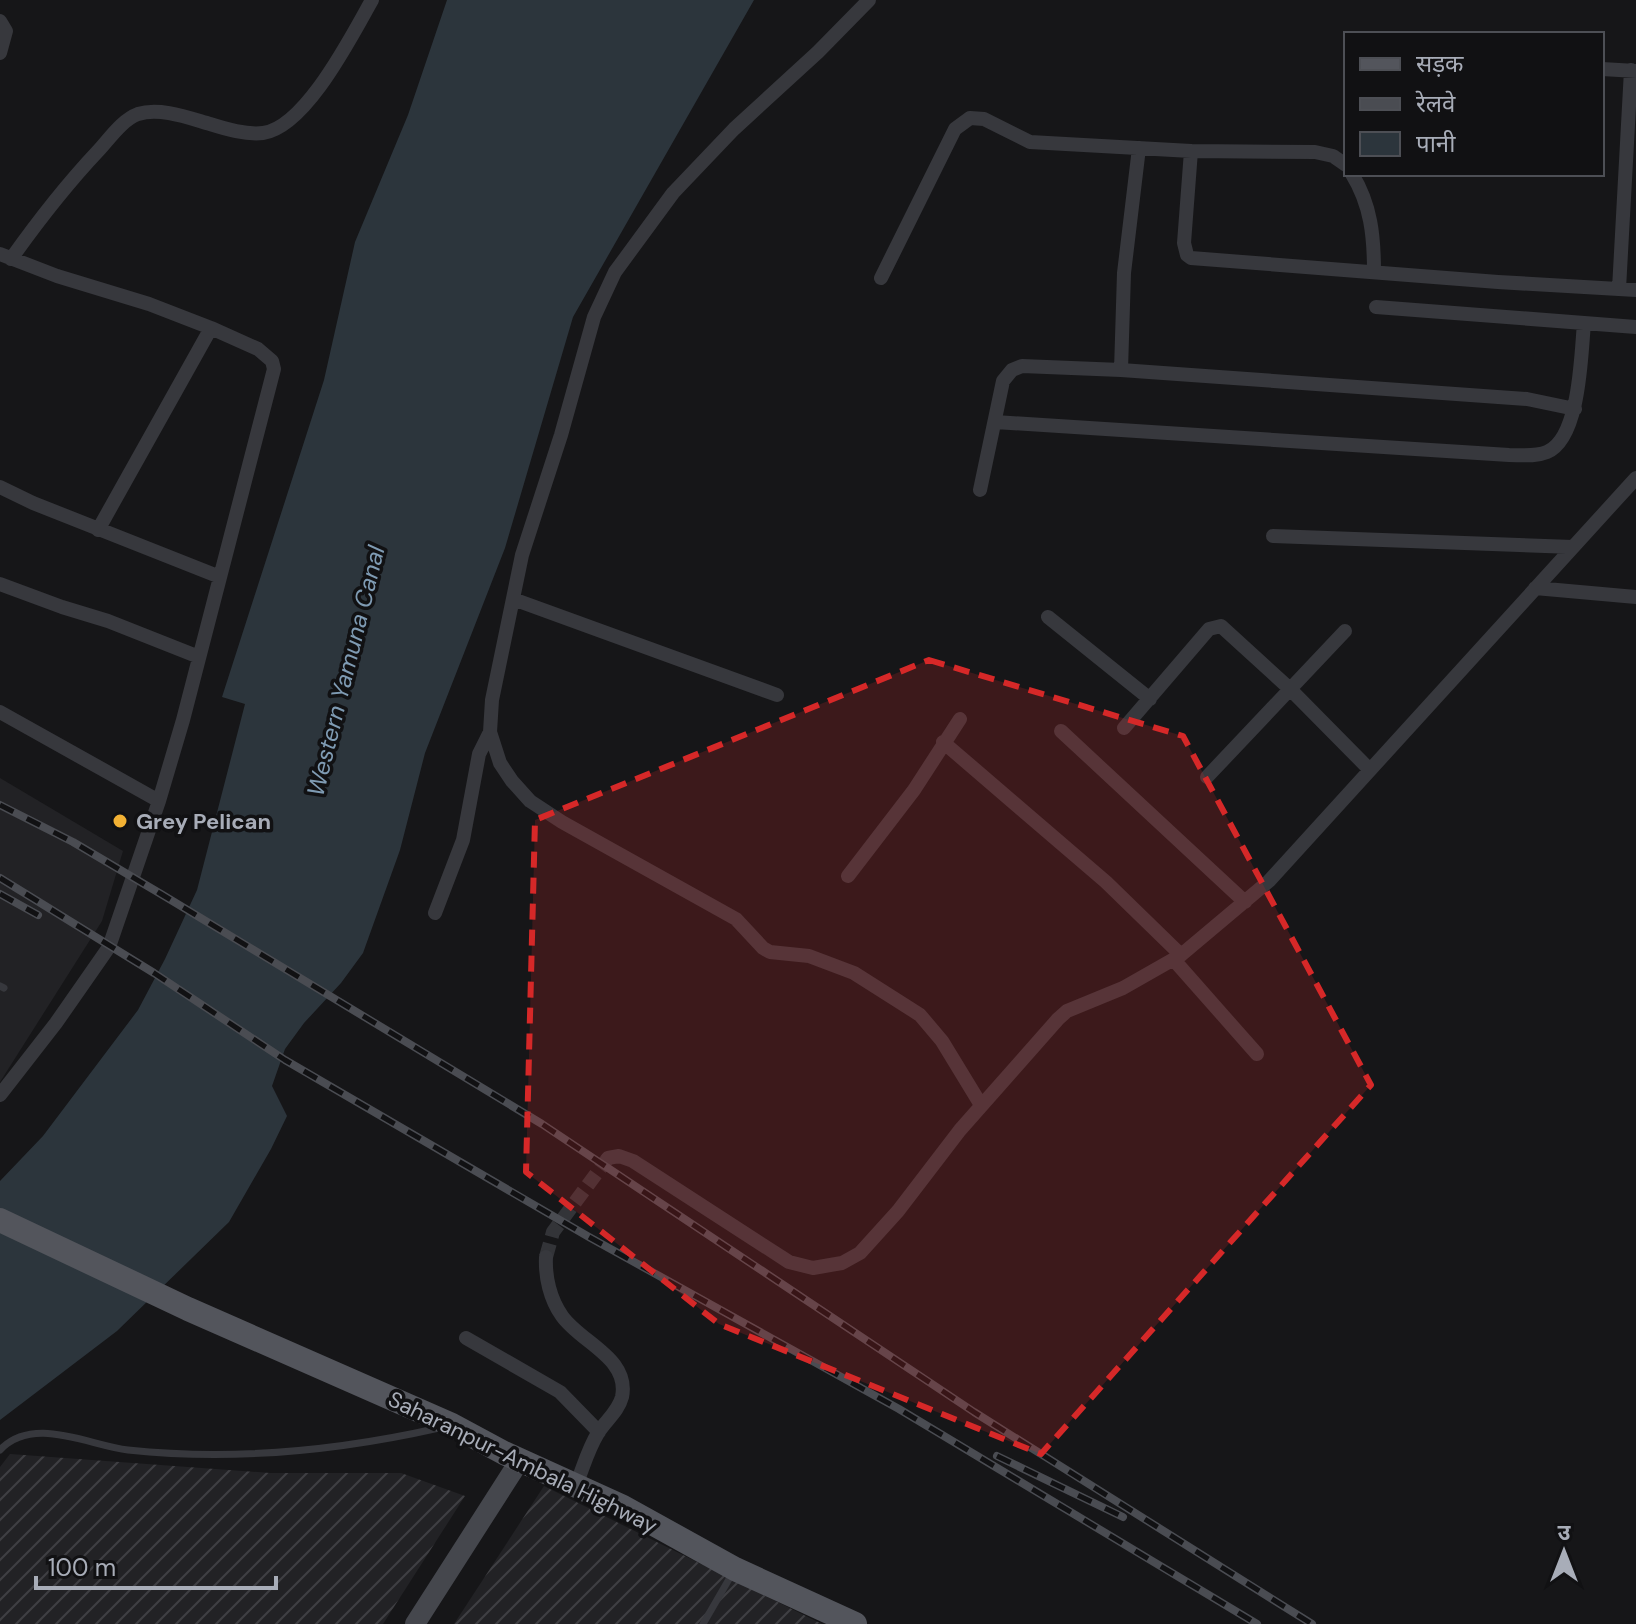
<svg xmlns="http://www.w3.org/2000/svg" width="1636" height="1624" viewBox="0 0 1636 1624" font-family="'DM Sans','Noto Sans Devanagari',sans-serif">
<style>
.built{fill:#222225}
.industrial{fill:url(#industrial-furrows)}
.water{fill:#2c353c}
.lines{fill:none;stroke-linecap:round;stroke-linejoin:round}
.street-tunnel{stroke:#333438;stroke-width:14;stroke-dasharray:14 7;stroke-linecap:butt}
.lane{stroke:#37383d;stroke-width:7}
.street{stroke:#37383d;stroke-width:14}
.secondary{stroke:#45474d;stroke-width:20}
.primary{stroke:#53555c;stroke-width:24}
.rail-casing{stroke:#4a4c52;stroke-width:8}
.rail{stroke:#111113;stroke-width:5;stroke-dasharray:15;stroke-linecap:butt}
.marked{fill:#d62828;fill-opacity:0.2;stroke:#d62828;stroke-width:6;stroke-dasharray:16 10;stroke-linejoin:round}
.poi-dot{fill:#f2b134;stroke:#111113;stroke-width:3}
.labels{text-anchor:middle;stroke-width:7;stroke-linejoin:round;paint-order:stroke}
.poi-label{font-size:22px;font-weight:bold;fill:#a8adb8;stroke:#111113;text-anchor:start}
.street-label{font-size:22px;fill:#a8adb8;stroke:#111113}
.water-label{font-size:24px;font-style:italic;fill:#7f9bb3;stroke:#111113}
</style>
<defs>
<pattern id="industrial-furrows" width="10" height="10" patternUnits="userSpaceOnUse" patternTransform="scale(2)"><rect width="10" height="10" fill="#222225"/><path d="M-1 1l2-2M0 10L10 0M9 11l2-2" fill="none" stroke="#3f3f43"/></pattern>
</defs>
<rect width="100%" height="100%" fill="#161618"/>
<!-- built -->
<path class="built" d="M0,778l123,73 -21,70 -102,161z"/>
<!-- industrial -->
<path class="industrial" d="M10,1454l260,19h131l64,23 -82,128h-383v-157z
M544,1486l278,138h-368z"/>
<!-- water -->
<path class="water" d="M447,0h307l-181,317 -68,231 -80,205 -25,97 -37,103 -22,30 -37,40 -19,26 -13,37 15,30 -16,33 -42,73 -112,109 -117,89v-239l43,-45 95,-126 27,-51 32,-69 48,-186 -23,-7 102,-317 31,-138 53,-127z"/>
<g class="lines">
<!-- street-tunnel -->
<path class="street-tunnel" d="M546,1257l7,-25 55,-74"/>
<!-- lane -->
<path class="lane" d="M0,986l4,2
M0,1450c33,-35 88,-5 128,0 104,11 209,1 311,-22
M703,1624l29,-50"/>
<!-- street -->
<path class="street" d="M869,0l-51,52 -84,77 -61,64 -58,79 -21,45 -33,118 -39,120 -30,145 -2,32 10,31 12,18 18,20 32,21 174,97 27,29 7,4 39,4 45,17 66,42 22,26 39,64
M0,21l6,10 -6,22
M1602,69l34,2
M1191,151l-7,92 3,12 4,3 307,24 138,8
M1352,174c19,31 22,62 22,98
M0,254l57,22 92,28 62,24 47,21 14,12 2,8 -91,351 -24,81 -50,146 -53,76 -56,72
M11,259c27,-38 55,-74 87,-108 12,-13 24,-31 40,-37 22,-7 51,4 72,10 16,5 36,11 53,9 43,-6 89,-98 109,-133
M881,278l74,-149 15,-11 14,1 46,23 161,9 124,1 18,4 13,9
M1619,289l12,-219
M1376,307l260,20
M1121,370l3,-97 15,-125
M995,422l514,33c12,0 26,2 38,-3 33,-14 34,-97 37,-129
M0,487l33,16 187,74
M980,490l23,-109 9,-11 10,-4 99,4 406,29 48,10
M98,530l113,-202
M1273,536l300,11
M0,584l62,23 46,14 91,36
M1535,588l101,9
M513,599l264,96
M1048,617l102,82
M0,712l159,89
M1124,728l85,-99 12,-3 69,63 80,81
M1061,731l184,171
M943,742l163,140 75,73
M1207,777l138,-146
M848,876l66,-86 46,-71
M435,913l28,-73 16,-86 11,-22
M1174,960l83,94
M608,1158l11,-2 14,5 156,101 24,6 29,-5 18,-10 38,-42 62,-81 98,-111 9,-8 56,-23 58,-33 88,-74 367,-403
M546,1257c-1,20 4,42 16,59 19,27 68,42 60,81 -4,15 -16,23 -24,36 -10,16 -15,35 -22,52
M466,1338l94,54 39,40"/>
<!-- secondary -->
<path class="secondary" d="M415,1624l105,-164"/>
<!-- primary -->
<path class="primary" d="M0,1220l188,89 264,116 52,28 119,54 112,62 120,55"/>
<!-- rail casing -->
<g class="rail-casing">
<path id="rail" d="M0,805l73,37 88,52 381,230 432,288 338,212
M0,878l154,95 131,87 304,177 310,172 358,215
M0,894l38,21
M997,1456l126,61"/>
</g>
<!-- rail -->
<use href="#rail" class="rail"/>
</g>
<!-- marked area -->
<path class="marked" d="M929,660l254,76 188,349 -330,369 -322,-130 -193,-152 9,-352z"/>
<!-- markers -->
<circle class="poi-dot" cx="120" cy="821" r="8"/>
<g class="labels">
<!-- poi labels -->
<g class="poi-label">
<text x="136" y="829">Grey Pelican</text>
</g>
<!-- street labels -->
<g class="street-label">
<text transform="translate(523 1462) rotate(26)" y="8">Saharanpur-Ambala Highway</text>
</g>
<!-- water labels -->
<g class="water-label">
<text transform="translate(346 671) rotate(-76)" y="8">Western Yamuna Canal</text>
</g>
</g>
<!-- legend -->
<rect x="1344" y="32" width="260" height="144" fill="#111113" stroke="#4d4f55" stroke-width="2"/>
<rect x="1360" y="58" width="40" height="12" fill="#53555c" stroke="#4d4f55" stroke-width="2"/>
<text x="1416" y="72" font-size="24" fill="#a8adb8">सड़क</text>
<rect x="1360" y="98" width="40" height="12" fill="#4a4c52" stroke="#4d4f55" stroke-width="2"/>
<text x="1416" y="112" font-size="24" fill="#a8adb8">रेलवे</text>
<rect x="1360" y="132" width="40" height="24" fill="#2c353c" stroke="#4d4f55" stroke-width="2"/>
<text x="1416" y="152" font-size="24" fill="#a8adb8">पानी</text>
<!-- north arrow -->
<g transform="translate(1564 1552)" stroke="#111113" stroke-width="6" paint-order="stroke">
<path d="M0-6L14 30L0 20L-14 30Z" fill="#a8adb8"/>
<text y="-12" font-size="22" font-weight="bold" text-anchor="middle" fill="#a8adb8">उ</text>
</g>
<!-- scale -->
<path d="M36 1576v12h240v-12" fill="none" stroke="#a8adb8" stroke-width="4"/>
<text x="48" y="1576" font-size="24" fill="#a8adb8" stroke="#111113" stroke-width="6" paint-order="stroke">100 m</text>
</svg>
